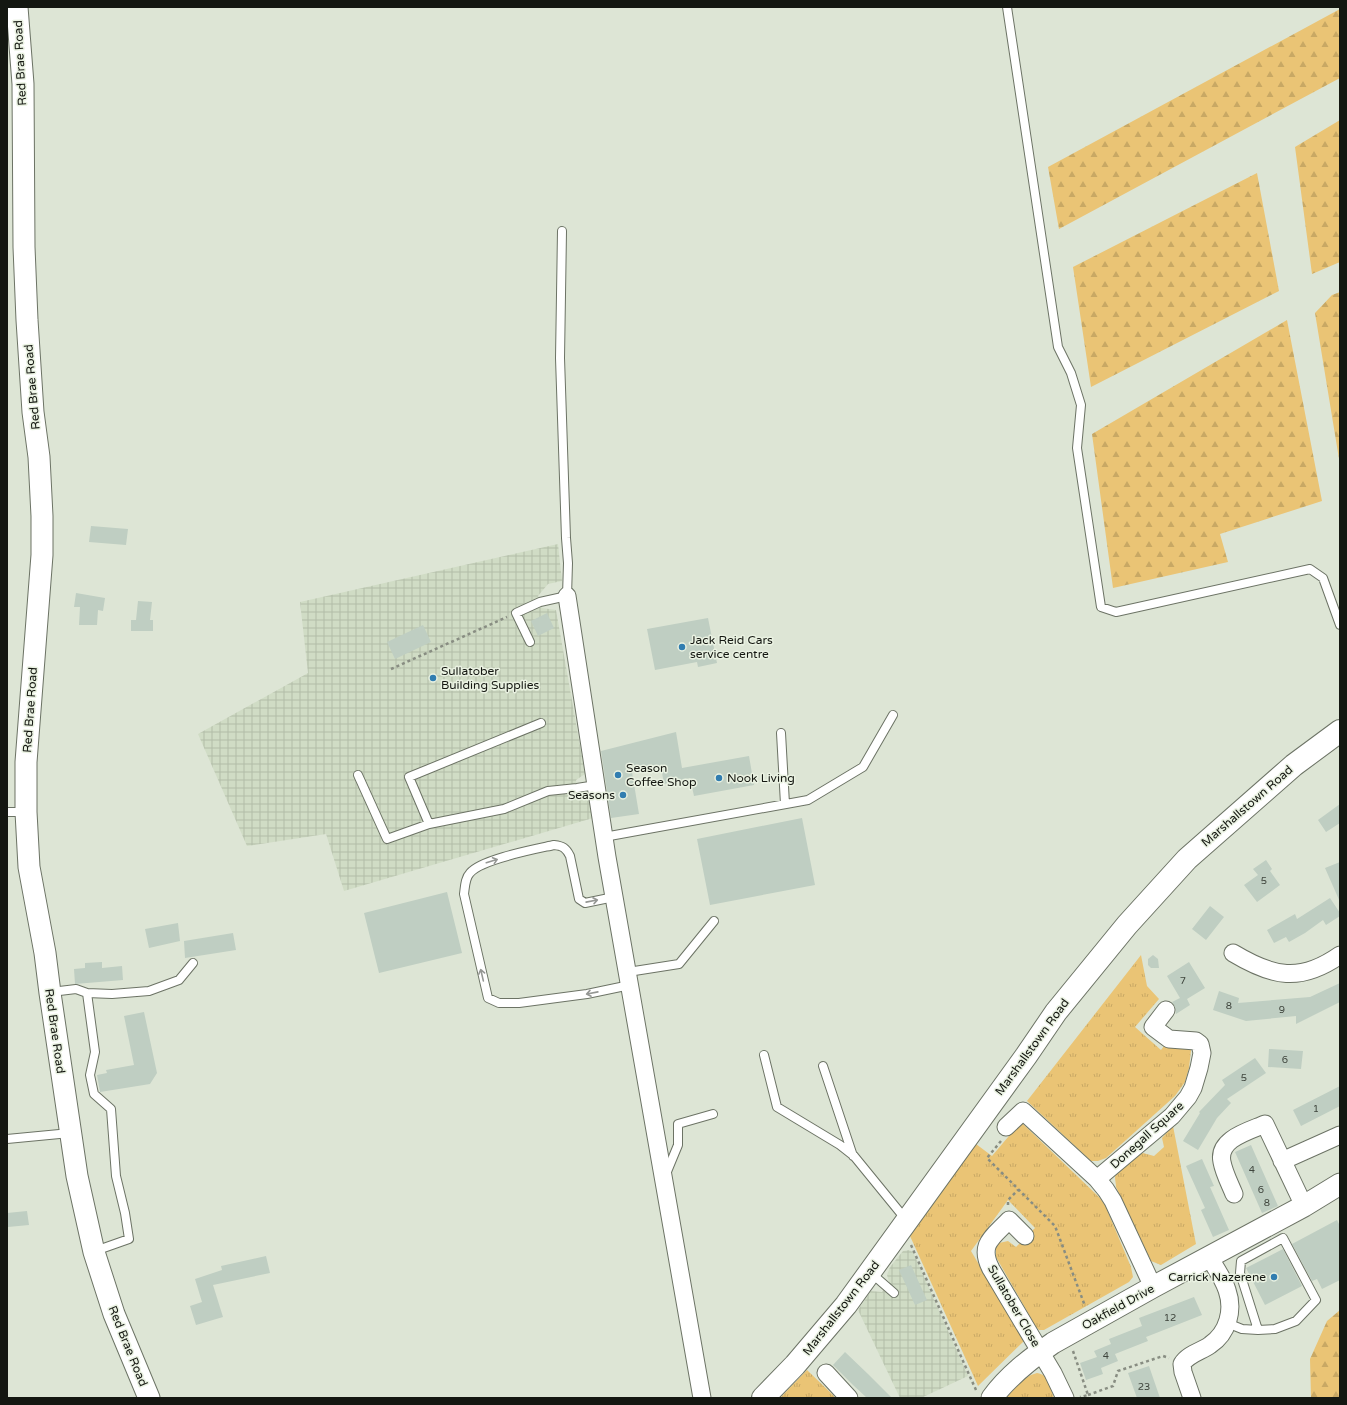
<svg xmlns="http://www.w3.org/2000/svg" width="1347" height="1405" viewBox="0 0 1347 1405" font-family="'Varela Round',sans-serif">
<style>
.industrial{fill:url(#industrial-grid)}
.grass{fill:url(#grass-tufts)}
.forest{fill:url(#forest-firs)}
.building{fill:#bfcec2}
.lines{fill:none;stroke-linecap:round;stroke-linejoin:round}
.service-casing{stroke:#6c7365;stroke-width:10}
.minor-casing{stroke:#6c7365;stroke-width:19}
.tertiary-casing{stroke:#6c7365;stroke-width:23}
.secondary-casing{stroke:#6c7365;stroke-width:24}
.path{stroke:#888d82;stroke-width:2.5;stroke-dasharray:3 3;stroke-linecap:butt}
.service{stroke:#fff;stroke-width:8}
.minor{stroke:#fff;stroke-width:17}
.tertiary{stroke:#fff;stroke-width:21}
.secondary{stroke:#fff;stroke-width:22}
.oneway{stroke:#959794}
.poi-dot{fill:#317db0;stroke:#eaf2e2;stroke-width:1.5}
.labels{text-anchor:middle;stroke-width:3;stroke-linejoin:round;paint-order:stroke}
.number-label{font-size:10px;fill:#3f453d}
.street-label{font-size:12px;fill:#141711;stroke:#eaf2e2}
.poi-label{font-size:12px;fill:#141711;stroke:#eaf2e2;text-anchor:start}
</style>
<defs>
<pattern id="industrial-grid" width="8" height="8" patternUnits="userSpaceOnUse"><rect width="8" height="8" fill="#d0dcc5"/><path d="M0 4h8M4 0v8" fill="none" stroke="#b2bca8"/></pattern>
<pattern id="grass-tufts" width="24" height="20" patternUnits="userSpaceOnUse"><rect width="24" height="20" fill="#eac475"/><path d="M3 7l-1-3M5 7V3M7 7l1-3M15 17l-1-3M17 17v-4M19 17l1-3" fill="none" stroke="#c8a864"/></pattern>
<pattern id="forest-firs" width="22" height="20" patternUnits="userSpaceOnUse"><rect width="22" height="20" fill="#eac475"/><path d="M5 1l3.5 6h-7zM16 11l3.5 6h-7z" fill="#c8a864"/></pattern>
</defs>
<rect width="100%" height="100%" fill="#dde5d5"/>
<!-- industrial -->
<path class="industrial" d="M558,544l4,37 -14,3 -10,12 4,12 14,2 29,164 -9,6 1,8 2,8 11,5 3,17 -249,73 -18,-57 -79,12 -49,-112 110,-61 -8,-71z
M909,1250l4,2 55,124 -47,22h-21l-42,-88 13,-19 11,1 7,-10 -2,-7 3,-8 13,-16z"/>
<!-- grass -->
<path class="grass" d="M1141,955l6,31 12,13 -24,28 26,23 3,-4h25l2,4 -2,18 -4,14 -10,14 -69,62 -8,3h-7l-64,-60z
M1019,1124h4l76,73 6,8 26,62 2,10 -4,5 -85,48h-5l-3,-3 -40,-70v-9l3,-5 9,-2 8,6 19,-19 -27,-28 -37,51 53,90 -46,45 -68,-150 66,-92 16,12z
M1173,1126l23,118 -35,21 -10,-4 -35,-74c0,-3 -1,-7 -1,-10 3,-11 19,-19 28,-24l11,3 10,-9 -2,-9z
M807,1370l26,25 2,3h-55z
M1037,1373c13,2 13,14 17,25h-48c9,-10 18,-22 31,-25z"/>
<!-- forest -->
<path class="forest" d="M1340,9v69l-281,151 -11,-62z
M1340,120v142l-28,12 -17,-127z
M1257,173l22,118 -188,96 -18,-120z
M1340,292v173l-25,-152 17,-18z
M1287,320l35,181 -102,33 8,28 -115,26 -21,-154z
M1340,1310v88h-29l-1,-39 17,-38z"/>
<!-- building -->
<path class="building" d="M91,526l37,3 -2,16 -37,-3z
M76,593l29,5 -2,13 -5,-1 -1,15h-18l1,-18h-6z
M138,601l14,1 -2,18h3v11h-22v-11h5z
M547,613l7,15 -16,8 -7,-15z
M708,618l9,45 -19,4 -1,-5 -42,8 -8,-41z
M423,625l8,17 -36,17 -8,-17z
M676,732l6,36 67,-12 5,29 -60,11 -4,-18 -26,6 -3,-17 -29,5 7,42 -28,4 -10,-67z
M1340,804v19l-14,9 -8,-12z
M802,818l13,67 -105,20 -13,-66z
M1266,860l6,9 -2,2 10,14 -23,17 -13,-17 14,-10 -5,-6z
M1340,862v40l-15,-34z
M447,892l15,61 -83,20 -15,-60z
M1330,898l10,15v3l-14,9 -3,-5 -18,13 -16,9 -3,-5 -12,6 -7,-13 28,-16 2,5z
M1210,906l14,11 -18,23 -14,-11z
M178,923l2,18 -31,7 -4,-19z
M233,933l3,17 -51,8 -1,-17z
M1153,955l5,4 1,9h-8l-3,-3v-6z
M102,962v6l20,-2 1,14 -48,4 -1,-15 11,-1v-5z
M1189,962l16,26 -18,11 3,6 -14,9 -1,-7 -3,-5 8,-4 -13,-22z
M1340,983v19l-44,22v-8l-50,5 -33,-11 6,-19 20,7 -1,5 72,-6z
M144,1012l13,61 -7,11 -50,8 -3,-17 10,-2 -1,-3 28,-5 -10,-49z
M1269,1049l34,2 -2,18 -33,-2z
M1255,1058l11,15 -39,26 4,4 -14,15 -19,32 -15,-9 17,-28 -1,-1 26,-27 -3,-5z
M1340,1086v20l-39,20 -8,-16z
M1251,1145l27,61 -16,7 -27,-61z
M1202,1159l12,27 -4,1 19,43 -16,7 -12,-27 4,-2 -19,-42z
M27,1211l2,14 -21,2 -1,-14z
M1337,1220l3,6v54l-18,9 -5,-10 -5,2 -20,-37z
M1283,1249l19,37 -37,19 -19,-37z
M266,1256l4,17 -57,12 10,32 -27,8 -6,-19 12,-4 -7,-23 27,-9 -1,-4z
M911,1265l16,35 -12,5 -16,-35z
M1194,1297l8,18 -56,22 2,4 -33,13 3,7 -17,7 2,6 -17,6 -6,-17 17,-6 -3,-6 17,-7 -2,-5 33,-13 -3,-8z
M845,1352l23,22 24,24h-25l-14,-13 -20,-20z
M1149,1366l11,32h-23l-9,-25z"/>
<g class="lines">
<!-- service casing -->
<g class="service-casing">
<path id="service" d="M1007,7l51,340 13,26 10,32 -4,43 24,159 15,5 194,-43 13,9 17,47
M530,642l-14,-29 24,-11 27,-6 1,-33 -2,-25 -6,-180 2,-127
M541,723l-132,54 20,47 75,-15 44,-18 29,-3 19,-3
M781,733l4,71
M358,775l29,64 42,-15
M7,812h19
M604,837l204,-37 55,-33 30,-52
M614,897l-29,6 -6,-4 -9,-43c-4,-8 -7,-10 -16,-11 -18,4 -73,14 -84,28 -5,5 -5,14 -6,21l24,104 11,5h20l68,-9 43,-9
M628,972l51,-8 35,-43
M51,992l25,-3 11,4 8,59 -5,23 4,19 17,15 5,67 9,37 4,26 -34,12
M87,993l25,1 37,-3 30,-11 14,-17
M764,1055l13,52 63,38 14,11 53,65
M823,1066l30,90
M7,1139l63,-6
M666,1174l12,-29v-21l35,-10
M871,1273l23,20
M1227,1323l15,6 16,1 17,-1 21,-8 20,-21 -33,-62 -42,23 -1,12 18,57"/>
</g>
<!-- minor casing -->
<g class="minor-casing">
<path id="minor" d="M567,596l40,261 95,541
M1233,953c40,24 67,30 107,2
M1006,1127l17,-16 74,68 9,11 7,11 40,86
M1282,1161l58,-26
M1097,1179l75,-63 16,-19 5,-9 6,-20 3,-15 -2,-9 -4,-3 -27,-2 -16,-12 13,-17
M1234,1194c-4,-10 -10,-21 -12,-32 -5,-23 27,-31 43,-38l39,82
M1025,1236l-16,-16c-16,17 -31,24 -18,49l62,104 12,25
M826,1373l23,25
M1192,1398l-9,-26 -1,-8c6,-10 20,-13 28,-19 18,-12 24,-35 17,-55 -4,-12 -12,-23 -18,-33"/>
</g>
<!-- tertiary casing -->
<g class="tertiary-casing">
<path id="tertiary" d="M17,7l6,77 1,163 3,73 6,92 6,45 3,59v39l-16,207v50l3,55 16,86 5,40 27,183 17,76 20,62 35,84
M992,1398c16,-22 38,-39 61,-55l100,-56 151,-81 36,-22"/>
</g>
<!-- secondary casing -->
<g class="secondary-casing">
<path id="secondary" d="M763,1398l32,-33 51,-60 180,-249 30,-44 71,-87 60,-66 107,-94 46,-34"/>
</g>
<!-- path -->
<path class="path" d="M391,669l116,-52
M1001,1141l-14,17 68,68 30,80
M1008,1205v-5l10,-10
M911,1245l65,145
M1073,1351l15,44 -8,2
M1088,1395l25,-9 5,-15 45,-15 6,2"/>
<!-- service -->
<use href="#service" class="service"/>
<!-- minor -->
<use href="#minor" class="minor"/>
<!-- tertiary -->
<use href="#tertiary" class="tertiary"/>
<!-- secondary -->
<use href="#secondary" class="secondary"/>
</g>
<!-- one-way arrows -->
<defs><path id="oneway-shaft" d="M-6 0H5M1.5-3L5.5 0L1.5 3" fill="none" stroke-width="1.6" stroke-linecap="round" stroke-linejoin="round"/></defs>
<g class="oneway">
<use href="#oneway-shaft" transform="translate(492 861) rotate(-17)"/>
<use href="#oneway-shaft" transform="translate(592 901) rotate(-11)"/>
<use href="#oneway-shaft" transform="translate(482 975) rotate(-103)"/>
<use href="#oneway-shaft" transform="translate(592 993) rotate(169)"/>
</g>
<!-- markers -->
<g class="poi-dot">
<circle cx="682" cy="647" r="4"/>
<circle cx="433" cy="678" r="4"/>
<circle cx="618" cy="775" r="4"/>
<circle cx="719" cy="778" r="4"/>
<circle cx="623" cy="795" r="4"/>
<circle cx="1274" cy="1277" r="4"/>
</g>
<g class="labels">
<!-- number labels -->
<g class="number-label">
<text x="1264" y="884">5</text>
<text x="1183" y="984">7</text>
<text x="1229" y="1009">8</text>
<text x="1282" y="1013">9</text>
<text x="1285" y="1063">6</text>
<text x="1244" y="1081">5</text>
<text x="1316" y="1112">1</text>
<text x="1252" y="1173">4</text>
<text x="1261" y="1193">6</text>
<text x="1267" y="1206">8</text>
<text x="1170" y="1321">12</text>
<text x="1106" y="1359">4</text>
<text x="1144" y="1390">23</text>
</g>
<!-- street labels -->
<g class="street-label">
<text transform="translate(20 63) rotate(-93)" y="4">Red Brae Road</text>
<text transform="translate(32 387) rotate(-95)" y="4">Red Brae Road</text>
<text transform="translate(30 710) rotate(-86)" y="4">Red Brae Road</text>
<text transform="translate(1247 806) rotate(-41)" y="4">Marshallstown Road</text>
<text transform="translate(55 1031) rotate(82)" y="4">Red Brae Road</text>
<text transform="translate(1032 1047) rotate(-54)" y="4">Marshallstown Road</text>
<text transform="translate(1147 1135) rotate(-42)" y="4">Donegall Square</text>
<text transform="translate(1014 1306) rotate(60)" y="4">Sullatober Close</text>
<text transform="translate(1118 1307) rotate(-29)" y="4">Oakfield Drive</text>
<text transform="translate(841 1308) rotate(-52)" y="4">Marshallstown Road</text>
<text transform="translate(128 1346) rotate(68)" y="4">Red Brae Road</text>
</g>
<!-- poi labels -->
<g class="poi-label">
<text x="690" y="644">Jack Reid Cars<tspan x="690" dy="14">service centre</tspan></text>
<text x="441" y="675">Sullatober<tspan x="441" dy="14">Building Supplies</tspan></text>
<text x="626" y="772">Season<tspan x="626" dy="14">Coffee Shop</tspan></text>
<text x="727" y="782">Nook Living</text>
<text x="615" y="799" text-anchor="end">Seasons</text>
<text x="1266" y="1281" text-anchor="end">Carrick Nazerene</text>
</g>
</g>
<!-- border -->
<rect width="1347" height="1405" fill="none" stroke="#141711" stroke-width="16"/>
</svg>
